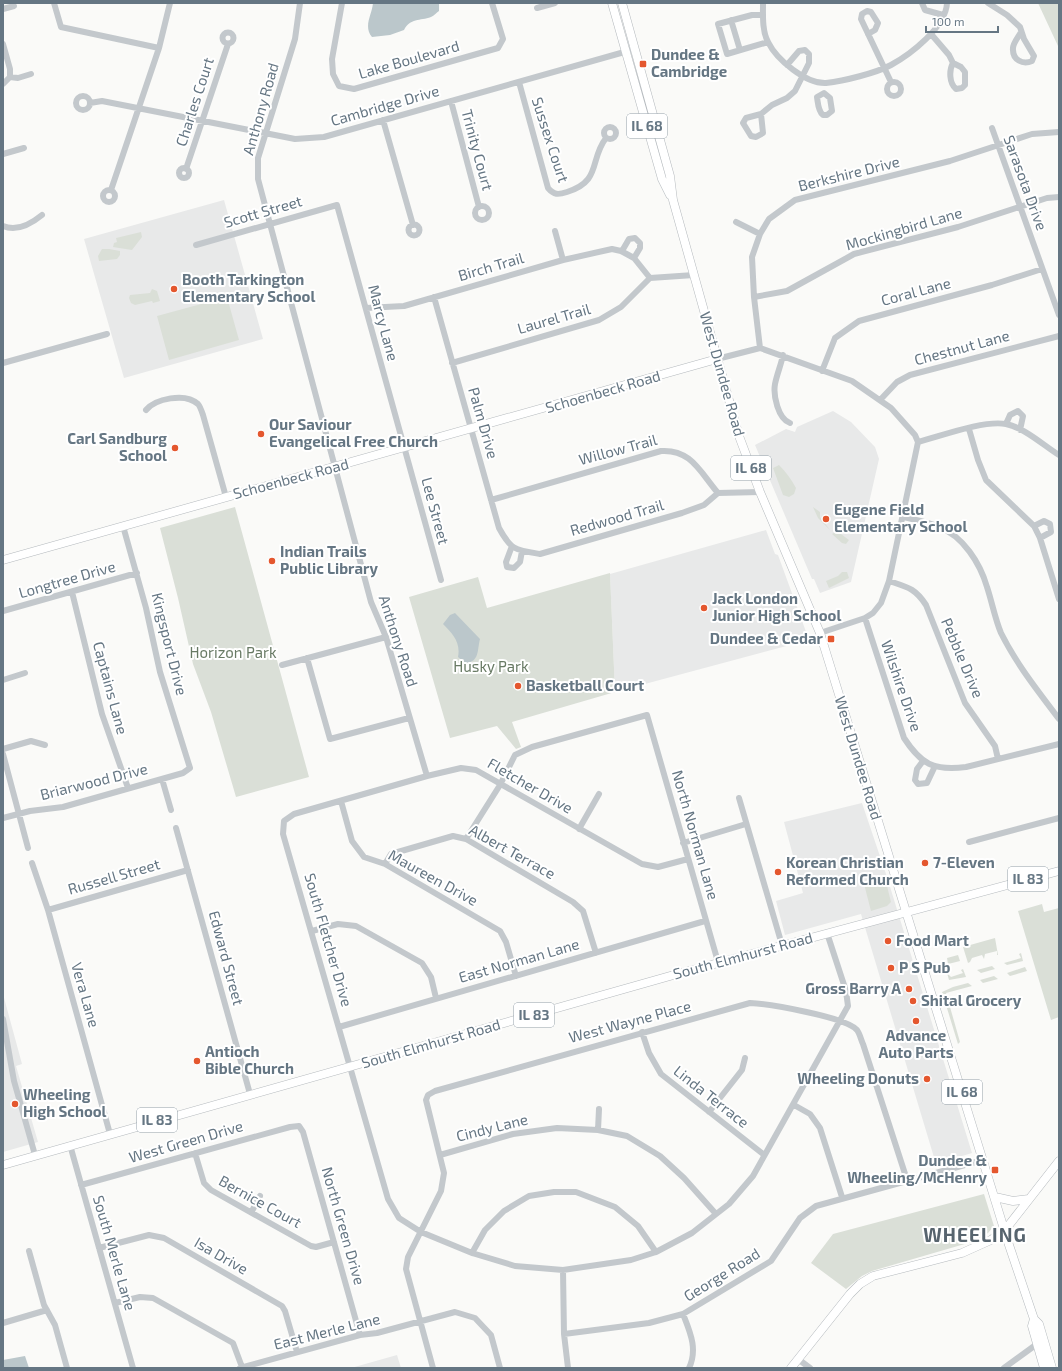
<svg xmlns="http://www.w3.org/2000/svg" width="1062" height="1371" viewBox="0 0 1062 1371" font-family="'Exo 2',sans-serif">
<style>
.built{fill:#e8e9e9}
.green{fill:#dadfd7}
.water{fill:#bbc7cb}
.lines{fill:none;stroke-linecap:round;stroke-linejoin:round}
.major-casing{stroke:#b5babe;stroke-width:9}
.minor{stroke:#c3c8cc;stroke-width:6}
.major{stroke:#fff;stroke-width:8}
.poi-dot{fill:#e4572e;stroke:#fff;stroke-width:1.5}
.labels{text-anchor:middle;stroke-width:4;stroke-linejoin:round;paint-order:stroke}
.shield{fill:#fff;stroke:#939fa8;stroke-width:1}
.shield-label{font-size:14px;font-weight:bold;fill:#657683}
.poi-label{font-size:15px;font-weight:bold;fill:#657683;stroke:#fff;text-anchor:start}
.street-label{font-size:15px;fill:#657683;stroke:#fff}
.park-label{font-size:15px;fill:#687a64;stroke:#fff}
.district-label{font-size:19px;font-weight:bold;letter-spacing:1px;fill:#57646e;stroke:#fff}
</style>
<rect width="100%" height="100%" fill="#fafaf8"/>
<!-- built -->
<path class="built" d="M224,200l39,139 -139,39 -40,-139z
M833,411l18,11 24,25 4,12 -28,123 -31,11 -6,-14h-2l-57,-134 31,-16 9,3 2,-5z
M766,530l9,24 3,1 31,85 -194,52 -5,-118z
M862,803l25,74 85,276 -36,11 -75,-250 -76,21 -9,-34 27,-8 -19,-71z
M3,994l19,70 -6,2 22,76 -35,10z
M397,1355l4,13h-50z"/>
<!-- green -->
<path class="green" d="M1038,3h21v49l-1,-6z
M141,232l1,5 -10,13 -19,-3 1,-4 3,-1 -1,-4z
M102,249h7l11,2v4l-3,4 -18,2 -1,-5z
M152,289l5,2 3,10 -7,2 -1,-2 -17,4 -4,-2 -2,-5 1,-3 20,-2z
M227,297l12,43 -70,20 -12,-44z
M779,465c7,7 12,14 17,23l-2,6 -5,3 -6,-2 -10,-27z
M235,507l74,270 -73,20 -25,-85 -18,-48 -15,-66 -18,-70z
M813,507l7,5v5l10,13 -12,-12z
M837,531l12,9 -3,4 -4,-1 -10,-9z
M842,572h5l2,6 -20,10 -3,-7 12,-5z
M610,573l5,119 -103,30 9,25 -5,2 -19,-23 -47,12 -41,-141 69,-20 9,31z
M885,878l6,24 -4,4 -16,5 -7,-27z
M1042,904l2,8 15,-4v109l-8,3 -33,-109z
M995,938l3,17h-1v-4l-12,3 -1,5 -2,-4 -10,3 -2,4 -2,1 -5,-16z
M1021,953l2,8 -16,4 -3,-2 17,-5 -2,-4z
M958,955l2,6 -12,3 -1,-6z
M992,966l3,3 -14,4 -4,-3z
M1025,967l2,4 -17,5 -3,-3z
M963,969l3,8 -17,3 -2,-7 4,4 12,-4 -2,-3z
M994,976l4,3 -15,4 -3,-3z
M968,983l4,3 -26,7 14,49 -2,2 -16,-52 11,-5z
M984,1194l10,32 -6,7 -13,8 -103,30 -10,5 -16,13 -35,-26 22,-29z"/>
<!-- water -->
<path class="water" d="M373,3h66v8c-2,1 -5,5 -8,6 -11,4 -21,1 -27,13l-14,5 -18,2c-9,-11 0,-22 1,-34z
M455,613l25,26c-3,11 0,23 -15,24l-7,-6c3,-15 -6,-24 -15,-33l7,-9z
M25,1356l4,12h-26v-8z"/>
<g class="lines">
<!-- major casing -->
<g class="major-casing">
<path id="major" d="M612,3l50,176 8,16
M622,3l48,173 3,24 66,236 21,56 60,141 188,609 26,77 5,5 13,44
M3,560l714,-201
M3,1165l667,-189 389,-105
M995,1197l18,4 16,-2
M1034,1319l-2,7 12,42
M791,1368l59,-74 10,-10 13,-8 89,-23 29,-13 14,-10 54,-69"/>
</g>
<!-- minor -->
<path class="minor" d="M54,3l7,24 98,21
M300,3l-5,36 -37,119v21l113,423 15,35 41,139
M342,3l-10,56 1,15 6,12 15,3 144,-41 5,-9 -11,-36
M763,3c0,12 -1,28 5,39 9,18 38,42 58,41 18,-2 50,-10 65,-18 20,-11 55,-38 56,-62
M922,3l3,7 18,5
M988,3l19,12 13,12 4,12 10,17 -2,5c-9,4 -20,-1 -19,-13 0,-5 6,-12 8,-16
M537,8l18,-5
M3,9l11,-3
M763,15h-11l-34,9 9,30 41,-12
M731,20l9,30
M222.5 38a5.5 5.5 0 1 1 11 0a5.5 5.5 0 1 1-11 0Z
M868,34l7,-4 3,-7 -7,-11 -4,-1 -5,3 -1,5 30,63
M931,34l18,21 4,8 8,4 4,5v13l-3,3 -6,1c-7,-6 -7,-19 -3,-26
M3,44l7,25v8l-7,7
M10,77l8,1 13,-4
M887 89a7 7 0 1 1 14 0a7 7 0 1 1-14 0Z
M519,82l29,106c6,7 10,7 19,4 35,-11 22,-32 39,-54
M824,93l6,5 2,13 -5,4h-4c-5,-4 -5,-12 -6,-18z
M76 103a7 7 0 1 1 14 0a7 7 0 1 1-14 0Z
M451,101l28,106
M90,103l12,-2 193,38 29,-2 311,-88
M761,114l2,19 -7,4 -5,-1 -8,-13 3,-5 15,-4 11,-9 15,-7 8,-7 14,-28v-9l-4,-4 -6,1 -12,14
M383,120l30,105
M604 133a6 6 0 1 1 12 0a6 6 0 1 1-12 0Z
M992,128l67,187
M3,154l21,-6
M179 173a5 5 0 1 1 10 0a5 5 0 1 1-10 0Z
M186,169l42,-125
M103 196a6 6 0 1 1 12 0a6 6 0 1 1-12 0Z
M111,190l48,-142 11,-45
M475 213a7 7 0 1 1 14 0a7 7 0 1 1-14 0Z
M736,222l24,12
M408.5 230a5.5 5.5 0 1 1 11 0a5.5 5.5 0 1 1-11 0Z
M3,226c14,6 28,-2 39,-11
M555,231l8,29
M196,245l141,-40 104,375
M622,251l7,-12 6,-1 5,5v5l-6,10
M434,297l65,231c12,22 16,22 41,26l142,-41 22,-8 14,-12
M754,297l33,-6 67,-37 104,-27 89,-29 12,-1
M366,308l38,-2 159,-46 49,-11 9,2 13,7 16,20 44,-3
M760,348l-6,-51 -2,-40 8,-23 9,-15 26,-19 155,-39 82,-27 27,-2
M783,355c-2,10 -6,19 -8,29 -2,11 3,35 15,39
M717,359l43,-11 92,33 39,27 24,27 3,7
M3,363l104,-29
M452,363l147,-43 22,-13 29,-29
M822,371l13,-33 24,-17 133,-36 50,-16
M881,399l16,-17 13,-7 149,-39
M146,410c9,-11 39,-18 52,-6 2,2 4,8 5,11l23,82
M1006,424l4,-9 8,-4 5,5 -3,14
M969,429l9,31 8,20 48,46 6,12 19,61
M918,442c23,-6 65,-22 88,-18 19,4 37,21 53,31
M491,500l170,-49c30,-2 39,21 57,42l42,-1
M904,517c11,3 24,5 35,10 24,9 41,36 48,60 5,15 8,32 14,46 16,32 37,58 58,86
M1034,526l10,-5 6,3 1,8 -11,6
M512,546l-6,16 1,5 7,1 6,-6 2,-11
M889,581c18,6 26,7 37,24l39,98 30,43 3,13
M72,592l30,122 26,74
M3,611l134,-38
M865,618l39,120c17,26 29,33 62,29l93,-23
M820,633l45,-15 8,-5 8,-10 8,-22 29,-139
M307,658l23,81 79,-21
M282,665l104,-28
M3,680l22,-7
M3,749l28,-8 14,4
M3,754l25,94
M923,761l-6,8 -2,11 3,4 9,-1 8,-17
M162,779l9,31
M739,798l43,147
M341,801l11,40 12,16 21,7 115,67 6,11 10,34
M3,818l27,-7 33,-4 120,-34 7,-5 -30,-96 -14,-64 -23,-82
M176,828l74,266
M579,829l20,-35
M466,839l34,-54 15,-30 17,-8 115,-32 71,247
M969,842l90,-24
M683,843l63,-19
M688,859l-30,8 -16,-3 -166,-94 -15,-2 -34,8 -133,38 -10,7 -1,13 105,365 11,19 22,14 51,21 43,13 48,4 68,-10 25,-8 36,-19 37,-29 24,-28 95,-170 -2,-15 -19,-58
M32,863l16,47 62,224
M385,864l6,-10 62,-18 13,3 107,63 10,9 13,42
M48,910l140,-40
M312,931l26,-7 18,2 66,37 9,14 5,21
M3,1019l11,62 21,74
M339,1027l366,-106
M642,1032l7,21 12,21 102,80
M794,1105l16,9 10,14 22,69
M709,1112l33,-42 3,-12
M598,1130l1,-21
M70,1145l63,223
M195,1153l9,30 7,7 100,56 5,1 18,-5
M440,1155l73,-21 44,-6 41,2 29,6 33,20 24,22 32,36
M81,1185l209,-58 9,-1 4,6 57,203
M252,1211l8,-15
M99,1248l50,-13 15,3 118,68 3,5 12,41
M29,1251l15,54 11,20 12,43
M472,1253l13,-23 19,-19 25,-15 25,-4h22l39,15 23,19 18,26
M563,1270l1,64 4,34
M115,1303l25,-6 13,1 80,45 9,24
M683,1314c7,18 15,35 6,54
M3,1323l44,-13
M564,1334l85,-11 34,-9 88,-53 29,-43 16,-12 167,-46
M798,1359l12,9
M240,1368l120,-33 17,-2 78,-21 20,6 16,17 9,33
M433,1368l-27,-99 2,-12 33,-66 3,-18 -18,-73 2,-5 7,-4 315,-88c19,1 96,14 107,27 3,4 4,10 6,14l44,136
M1004,1368l33,-24"/>
<!-- major -->
<use href="#major" class="major"/>
</g>
<!-- markers -->
<g class="poi-dot">
<rect x="639" y="60" width="8" height="8" rx="2"/>
<circle cx="174" cy="289" r="4"/>
<circle cx="261" cy="434" r="4"/>
<circle cx="175" cy="448" r="4"/>
<circle cx="826" cy="519" r="4"/>
<circle cx="272" cy="561" r="4"/>
<circle cx="704" cy="608" r="4"/>
<rect x="827" y="635" width="8" height="8" rx="2"/>
<circle cx="518" cy="686" r="4"/>
<circle cx="925" cy="863" r="4"/>
<circle cx="778" cy="872" r="4"/>
<circle cx="888" cy="941" r="4"/>
<circle cx="891" cy="968" r="4"/>
<circle cx="909" cy="989" r="4"/>
<circle cx="913" cy="1001" r="4"/>
<circle cx="916" cy="1021" r="4"/>
<circle cx="197" cy="1061" r="4"/>
<circle cx="927" cy="1079" r="4"/>
<circle cx="15" cy="1104" r="4"/>
<rect x="991" y="1166" width="8" height="8" rx="2"/>
</g>
<g class="labels">
<!-- shield labels -->
<g class="shield">
<rect x="627" y="114" width="40" height="24" rx="3"/>
<rect x="731" y="456" width="40" height="24" rx="3"/>
<rect x="1008" y="867" width="40" height="24" rx="3"/>
<rect x="514" y="1003" width="40" height="24" rx="3"/>
<rect x="942" y="1080" width="40" height="24" rx="3"/>
<rect x="137" y="1108" width="40" height="24" rx="3"/>
</g>
<g class="shield-label">
<text x="647" y="131">IL 68</text>
<text x="751" y="473">IL 68</text>
<text x="1028" y="884">IL 83</text>
<text x="534" y="1020">IL 83</text>
<text x="962" y="1097">IL 68</text>
<text x="157" y="1125">IL 83</text>
</g>
<!-- poi labels -->
<g class="poi-label">
<text x="651" y="60">Dundee &amp;<tspan x="651" dy="17">Cambridge</tspan></text>
<text x="182" y="285">Booth Tarkington<tspan x="182" dy="17">Elementary School</tspan></text>
<text x="269" y="430">Our Saviour<tspan x="269" dy="17">Evangelical Free Church</tspan></text>
<text x="167" y="444" text-anchor="end">Carl Sandburg<tspan x="167" dy="17">School</tspan></text>
<text x="834" y="515">Eugene Field<tspan x="834" dy="17">Elementary School</tspan></text>
<text x="280" y="557">Indian Trails<tspan x="280" dy="17">Public Library</tspan></text>
<text x="712" y="604">Jack London<tspan x="712" dy="17">Junior High School</tspan></text>
<text x="823" y="644" text-anchor="end">Dundee &amp; Cedar</text>
<text x="526" y="691">Basketball Court</text>
<text x="786" y="868">Korean Christian<tspan x="786" dy="17">Reformed Church</tspan></text>
<text x="933" y="868">7-Eleven</text>
<text x="896" y="946">Food Mart</text>
<text x="899" y="973">P S Pub</text>
<text x="901" y="994" text-anchor="end">Gross Barry A</text>
<text x="921" y="1006">Shital Grocery</text>
<text x="916" y="1041" text-anchor="middle">Advance<tspan x="916" dy="17">Auto Parts</tspan></text>
<text x="205" y="1057">Antioch<tspan x="205" dy="17">Bible Church</tspan></text>
<text x="919" y="1084" text-anchor="end">Wheeling Donuts</text>
<text x="23" y="1100">Wheeling<tspan x="23" dy="17">High School</tspan></text>
<text x="987" y="1166" text-anchor="end">Dundee &amp;<tspan x="987" dy="17">Wheeling/McHenry</tspan></text>
</g>
<!-- street labels -->
<g class="street-label">
<text transform="translate(409 60) rotate(-16)" y="5">Lake Boulevard</text>
<text transform="translate(195 102) rotate(-72)" y="5">Charles Court</text>
<text transform="translate(385 106) rotate(-16)" y="5">Cambridge Drive</text>
<text transform="translate(261 109) rotate(-74)" y="5">Anthony Road</text>
<text transform="translate(550 140) rotate(72)" y="5">Sussex Court</text>
<text transform="translate(477 150) rotate(75)" y="5">Trinity Court</text>
<text transform="translate(849 174) rotate(-14)" y="5">Berkshire Drive</text>
<text transform="translate(1025 183) rotate(70)" y="5">Sarasota Drive</text>
<text transform="translate(263 212) rotate(-16)" y="5">Scott Street</text>
<text transform="translate(904 229) rotate(-16)" y="5">Mockingbird Lane</text>
<text transform="translate(491 267) rotate(-16)" y="5">Birch Trail</text>
<text transform="translate(916 292) rotate(-15)" y="5">Coral Lane</text>
<text transform="translate(554 319) rotate(-16)" y="5">Laurel Trail</text>
<text transform="translate(383 323) rotate(75)" y="5">Marcy Lane</text>
<text transform="translate(962 348) rotate(-15)" y="5">Chestnut Lane</text>
<text transform="translate(722 374) rotate(74)" y="5">West Dundee Road</text>
<text transform="translate(603 392) rotate(-16)" y="5">Schoenbeck Road</text>
<text transform="translate(483 423) rotate(74)" y="5">Palm Drive</text>
<text transform="translate(618 450) rotate(-15)" y="5">Willow Trail</text>
<text transform="translate(291 479) rotate(-15)" y="5">Schoenbeck Road</text>
<text transform="translate(435 511) rotate(75)" y="5">Lee Street</text>
<text transform="translate(617 518) rotate(-16)" y="5">Redwood Trail</text>
<text transform="translate(67 580) rotate(-16)" y="5">Longtree Drive</text>
<text transform="translate(398 641) rotate(72)" y="5">Anthony Road</text>
<text transform="translate(169 644) rotate(76)" y="5">Kingsport Drive</text>
<text transform="translate(962 658) rotate(67)" y="5">Pebble Drive</text>
<text transform="translate(901 686) rotate(71)" y="5">Wilshire Drive</text>
<text transform="translate(110 688) rotate(75)" y="5">Captains Lane</text>
<text transform="translate(858 758) rotate(73)" y="5">West Dundee Road</text>
<text transform="translate(94 782) rotate(-14)" y="5">Briarwood Drive</text>
<text transform="translate(530 786) rotate(30)" y="5">Fletcher Drive</text>
<text transform="translate(695 835) rotate(74)" y="5">North Norman Lane</text>
<text transform="translate(512 852) rotate(29)" y="5">Albert Terrace</text>
<text transform="translate(114 877) rotate(-16)" y="5">Russell Street</text>
<text transform="translate(433 878) rotate(29)" y="5">Maureen Drive</text>
<text transform="translate(328 940) rotate(74)" y="5">South Fletcher Drive</text>
<text transform="translate(743 956) rotate(-15)" y="5">South Elmhurst Road</text>
<text transform="translate(226 958) rotate(75)" y="5">Edward Street</text>
<text transform="translate(519 961) rotate(-16)" y="5">East Norman Lane</text>
<text transform="translate(85 995) rotate(74)" y="5">Vera Lane</text>
<text transform="translate(630 1022) rotate(-15)" y="5">West Wayne Place</text>
<text transform="translate(431 1044) rotate(-16)" y="5">South Elmhurst Road</text>
<text transform="translate(711 1097) rotate(38)" y="5">Linda Terrace</text>
<text transform="translate(492 1128) rotate(-14)" y="5">Cindy Lane</text>
<text transform="translate(186 1142) rotate(-16)" y="5">West Green Drive</text>
<text transform="translate(260 1202) rotate(29)" y="5">Bernice Court</text>
<text transform="translate(343 1226) rotate(74)" y="5">North Green Drive</text>
<text transform="translate(114 1253) rotate(74)" y="5">South Merle Lane</text>
<text transform="translate(221 1256) rotate(30)" y="5">Isa Drive</text>
<text transform="translate(722 1275) rotate(-32)" y="5">George Road</text>
<text transform="translate(327 1332) rotate(-14)" y="5">East Merle Lane</text>
</g>
<!-- park labels -->
<g class="park-label">
<text x="233" y="658">Horizon Park</text>
<text x="491" y="672">Husky Park</text>
</g>
<!-- district labels -->
<g class="district-label">
<text x="975" y="1242">WHEELING</text>
</g>
</g>
<!-- border -->
<rect width="1062" height="1371" fill="none" stroke="#657683" stroke-width="8"/>
<!-- scale -->
<path d="M926 26v6h72v-6" fill="none" stroke="#657683" stroke-width="2"/>
<text x="932" y="26" font-size="12" fill="#657683" stroke="#ffffff" stroke-width="3" paint-order="stroke">100 m</text>
</svg>
